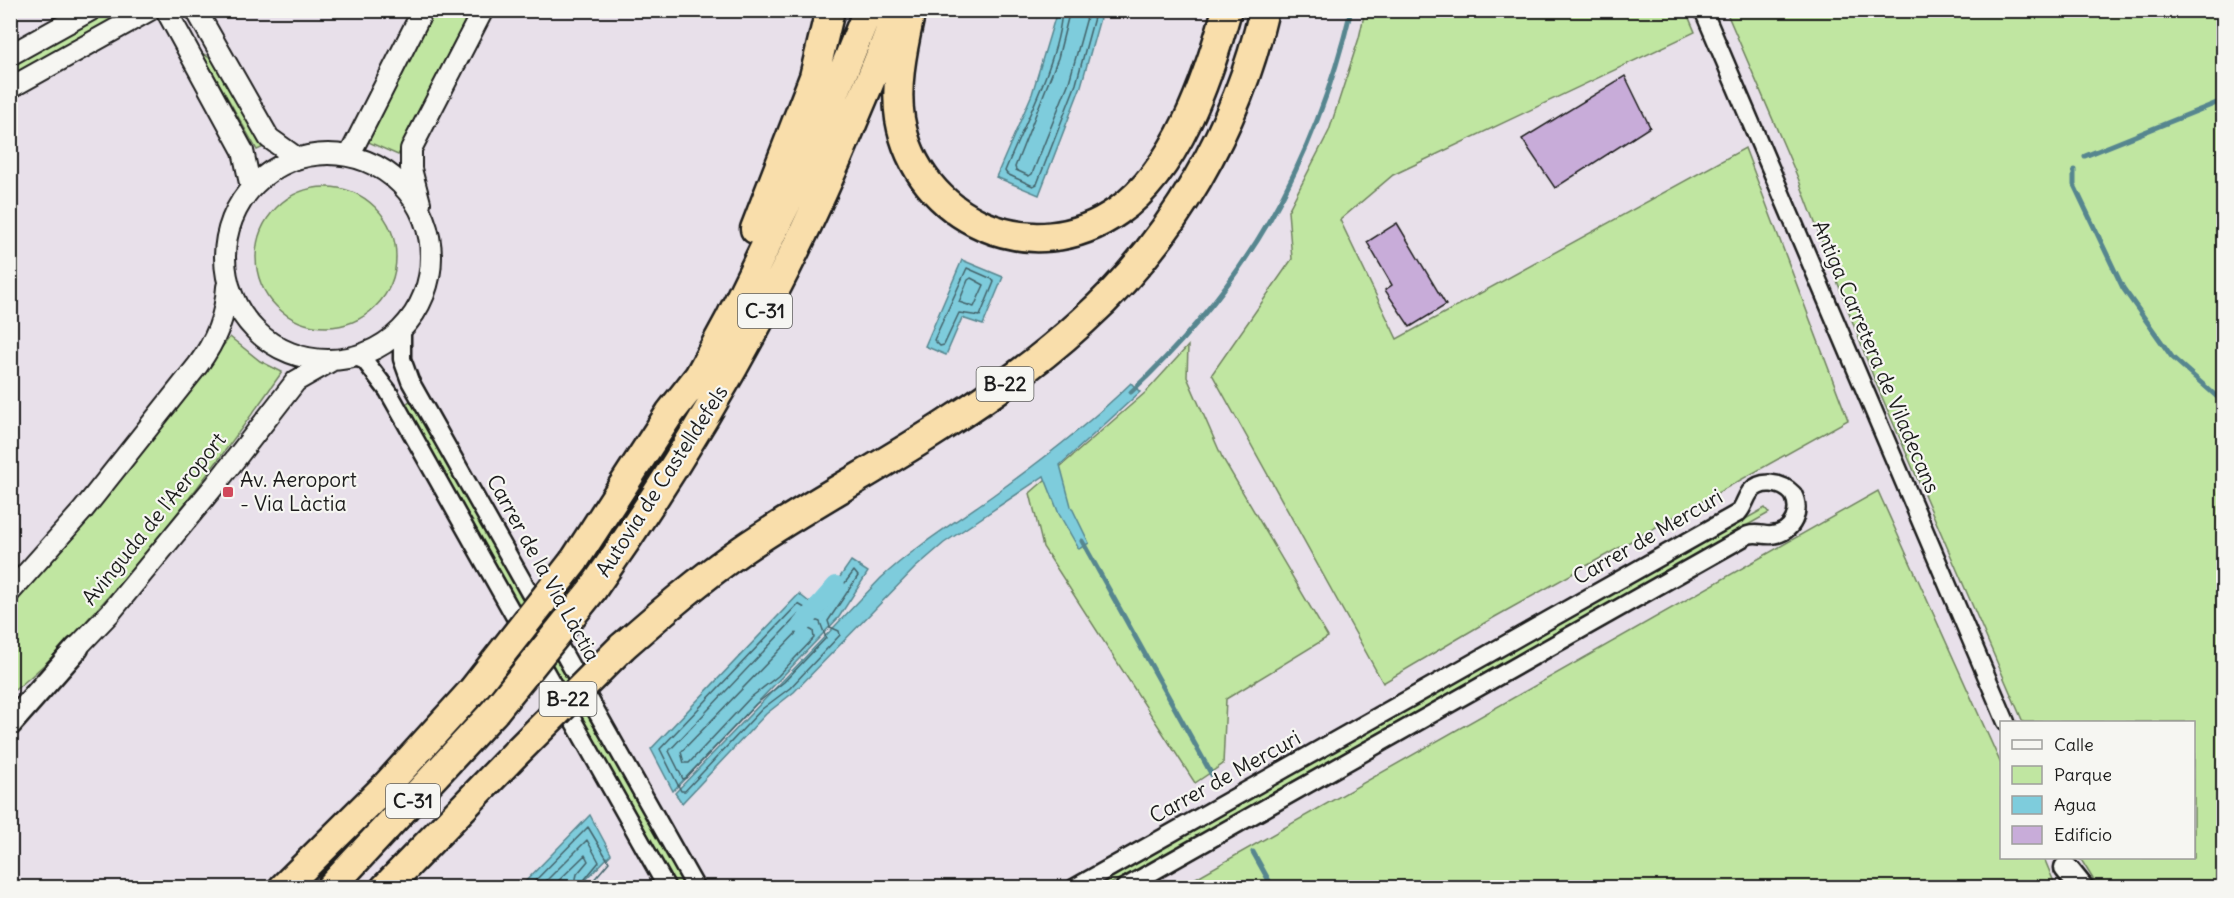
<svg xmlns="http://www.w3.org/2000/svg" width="2234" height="898" viewBox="0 0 2234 898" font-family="Delius,sans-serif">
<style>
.green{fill:#c0e6a1;stroke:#6e815e;stroke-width:1.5}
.water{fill:#7eccdc;stroke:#57868f;stroke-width:1.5}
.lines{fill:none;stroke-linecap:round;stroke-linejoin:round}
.shore{stroke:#436269;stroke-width:1.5}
.stream{stroke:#57868f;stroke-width:5}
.canal{stroke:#7eccdc;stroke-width:18}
.building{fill:#c8acd9;stroke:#1c1c1c;stroke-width:1.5}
.minor-casing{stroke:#1c1c1c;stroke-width:21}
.tertiary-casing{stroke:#1c1c1c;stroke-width:24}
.secondary-casing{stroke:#1c1c1c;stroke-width:27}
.motorway-casing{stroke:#1c1c1c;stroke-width:33}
.minor{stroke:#f6f6f2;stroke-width:16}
.tertiary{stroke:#f6f6f2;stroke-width:20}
.secondary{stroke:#f6f6f2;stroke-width:22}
.motorway{stroke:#f9deab;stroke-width:28}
.motorway-bridge-casing{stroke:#1c1c1c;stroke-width:33;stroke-linecap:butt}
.motorway-bridge{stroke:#f9deab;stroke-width:28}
.poi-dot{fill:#d1495b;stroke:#f6f6f2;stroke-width:2}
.labels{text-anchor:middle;stroke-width:4.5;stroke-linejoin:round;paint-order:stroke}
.shield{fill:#f6f6f2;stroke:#5d5d5c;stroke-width:1.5}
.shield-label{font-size:20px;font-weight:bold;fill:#1c1c1c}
.street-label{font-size:21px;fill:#1c1c1c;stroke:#f6f6f2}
.poi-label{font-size:21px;fill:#1c1c1c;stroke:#f6f6f2;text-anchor:start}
</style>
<rect width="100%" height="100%" fill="#e8e0ea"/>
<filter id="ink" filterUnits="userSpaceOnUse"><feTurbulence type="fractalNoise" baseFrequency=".0167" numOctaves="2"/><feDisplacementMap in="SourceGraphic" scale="12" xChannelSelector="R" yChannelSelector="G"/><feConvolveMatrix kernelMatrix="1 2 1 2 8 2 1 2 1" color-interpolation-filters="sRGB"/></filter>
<g filter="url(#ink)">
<!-- green -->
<path class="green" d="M110,11h21l-120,67v-12z
M432,11h41l-75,144 -32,-14z
M1365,11h321l9,21 -302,143 -53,45 57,119 348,-191 103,272 -355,198 -110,65 -171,-309 80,-115 -4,-48 41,-80 30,-93z
M1726,11h497v876h-125l-18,-29h114v-136h-171l-148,-341 -77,-203z
M202,53l14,9 48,85 -7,3z
M256 257a70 70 0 1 1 140 0a70 70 0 1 1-140 0Z
M230,337l30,24 22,11c-55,78 -111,153 -174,225 -31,34 -60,68 -97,96v-89l66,-74z
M1188,346l-1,31 35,80 106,180 -102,62 -3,65 -28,19 -152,-236 -13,-54 116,-101z
M411,400l274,487h-8l-271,-483z
M1878,491l123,273 1,94h42l12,29h-876z
M1765,508l4,5 -664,374h-13z"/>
<!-- water -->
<path class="water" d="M1057,11h45l-21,75 -42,109 -43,-18 36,-83z
M962,260l41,17 -20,48 -21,-7 -16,37 -21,-9z
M1131,383l9,9 -80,73 11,41 18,37 -10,6 -20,-35 -15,-38 -100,67 -29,25 -121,124 -28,22 -84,89 -7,-10 206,-215c35,-32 73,-55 111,-82 49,-35 96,-71 139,-113z
M851,561l17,11 -29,45 -166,174 -22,-42 148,-155 19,15z
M590,815l21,39 -32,33h-59z"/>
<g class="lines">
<!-- shore -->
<path class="shore" d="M1062,10c-3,51 -38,114 -57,161l2,3 26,12 4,-2 39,-100 20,-74
M1070,10l-12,48 -43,109 1,3 13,6 3,-2 37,-92 20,-72
M967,268l25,11 2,3 -14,34 -21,-3 -15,32 -4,1 -6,-6z
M971,278l13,7 -10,22 -15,-5 9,-22z
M854,571l4,5 -30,45 2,6 9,4 1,4 -50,53 -28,21 -77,82h-4l-21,-42 138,-145 17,10 7,-1z
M799,614l21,8 6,16 -42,44 -28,22 -70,74 -3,1 -14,-28z
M803,626l10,5 1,7 -36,38 -28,22 -61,65h-5l-3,-11z
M528,888l60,-61 21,35 -17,20 -1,6
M539,888l48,-48 12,22 -14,17 -2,9
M551,888l34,-33 3,6 -11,13 -3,14"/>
<!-- stream -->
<path class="stream" d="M2085,156l139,-56
M2074,170v15l49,103 49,69 52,46
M1131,392c116,-109 183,-227 220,-382
M1082,541l130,234
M1253,852l20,36"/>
<!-- canal -->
<path class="canal" d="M801,625l35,-40"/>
</g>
<!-- building -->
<path class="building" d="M1625,76l25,51 -95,61 -33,-49z
M1397,223l49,82 -36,22 -25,-37 7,-5 -25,-43z"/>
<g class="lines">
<!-- minor casing -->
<g class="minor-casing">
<path id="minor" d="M1703,10l303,712
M402,330v29l8,22 286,507
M356,357l9,4 23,30 279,497
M1074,888l664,-375c6,-6 7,-14 12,-21 11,-13 32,-10 43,2 9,17 0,39 -21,41 -8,1 -15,-3 -24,0l-624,353"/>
</g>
<!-- tertiary casing -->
<g class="tertiary-casing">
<path id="tertiary" d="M166,10l77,141 8,37
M196,10l73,128 28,20
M10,55l81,-45
M10,88l140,-78
M225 257a103 103 0 1 1 206 0a103 103 0 1 1-206 0Z
M349,156l74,-146
M420,203l-9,-34v-20l72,-139
M10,592l73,-82 115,-145c18,-25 27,-47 29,-78
M66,659l44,-46 106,-129 80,-103 35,-20"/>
</g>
<!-- secondary casing -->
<g class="secondary-casing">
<path id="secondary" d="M10,724l67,-76
M2066,868l16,20"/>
</g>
<!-- motorway casing -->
<g class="motorway-casing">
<path id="motorway" d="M909,19c-7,32 -14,67 -9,100 17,101 133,153 218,92 59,-41 90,-133 109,-201
M755,229l59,-152 16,-67
M574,561l96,-148 29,-37 31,-57 79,-162 59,-147
M592,590c102,-145 190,-297 258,-461 16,-39 34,-78 47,-119
M622,647c39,-34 78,-68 120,-97 67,-46 139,-83 207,-128 47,-30 93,-63 134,-101 89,-80 155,-194 181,-311
M283,888l103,-102 87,-96
M330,888l164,-176
M385,888l131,-135"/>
</g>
<!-- minor -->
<use href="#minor" class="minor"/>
<!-- tertiary -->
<use href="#tertiary" class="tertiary"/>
<!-- secondary -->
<use href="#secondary" class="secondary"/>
<!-- motorway -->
<use href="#motorway" class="motorway"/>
<!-- motorway-bridge casing -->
<g class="motorway-bridge-casing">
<path id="motorway-bridge" d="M473,690l101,-129
M494,712l98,-122
M516,753l106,-106"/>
</g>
<!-- motorway-bridge -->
<use href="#motorway-bridge" class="motorway-bridge"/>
</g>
</g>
<!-- markers -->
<rect class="poi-dot" x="222" y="486" width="12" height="12" rx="3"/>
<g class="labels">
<!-- shield labels -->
<g class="shield">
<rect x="738" y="294" width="54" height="34" rx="4.5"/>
<rect x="976.5" y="367" width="57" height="34" rx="4.5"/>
<rect x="539.5" y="682" width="57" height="34" rx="4.5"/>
<rect x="386" y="784" width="54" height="34" rx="4.5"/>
</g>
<g class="shield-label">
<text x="765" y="318">C-31</text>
<text x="1005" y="391">B-22</text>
<text x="568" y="706">B-22</text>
<text x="413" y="808">C-31</text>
</g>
<!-- street labels -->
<g class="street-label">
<text transform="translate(1876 357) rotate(67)" y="7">Antiga Carretera de Viladecans</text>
<text transform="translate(662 481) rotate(-57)" y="7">Autovia de Castelldefels</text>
<text transform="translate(154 519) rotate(-51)" y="7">Avinguda de l'Aeroport</text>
<text transform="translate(1648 537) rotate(-30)" y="7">Carrer de Mercuri</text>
<text transform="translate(543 568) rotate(61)" y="7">Carrer de la Via Làctia</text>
<text transform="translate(1225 777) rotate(-29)" y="7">Carrer de Mercuri</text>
</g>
<!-- poi labels -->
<g class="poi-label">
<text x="240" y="487">Av. Aeroport<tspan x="240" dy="24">- Via Làctia</tspan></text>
</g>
</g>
<!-- margin -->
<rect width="2234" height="898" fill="none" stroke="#f6f6f2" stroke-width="36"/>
<rect x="18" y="18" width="2198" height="862" fill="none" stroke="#1c1c1c" stroke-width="2" filter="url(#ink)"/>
<!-- legend -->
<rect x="2000" y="721" width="195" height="138" fill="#f6f6f2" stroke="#9f9f9c" stroke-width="1.5"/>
<rect x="2012" y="740" width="30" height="9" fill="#f6f6f2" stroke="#9f9f9c" stroke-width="1.5"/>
<text x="2054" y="751" font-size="18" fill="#1c1c1c">Calle</text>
<rect x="2012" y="766" width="30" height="18" fill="#c0e6a1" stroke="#9f9f9c" stroke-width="1.5"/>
<text x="2054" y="781" font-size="18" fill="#1c1c1c">Parque</text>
<rect x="2012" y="796" width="30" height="18" fill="#7eccdc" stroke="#9f9f9c" stroke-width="1.5"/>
<text x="2054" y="811" font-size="18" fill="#1c1c1c">Agua</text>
<rect x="2012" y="826" width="30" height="18" fill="#c8acd9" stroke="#9f9f9c" stroke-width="1.5"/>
<text x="2054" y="841" font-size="18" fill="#1c1c1c">Edificio</text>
</svg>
